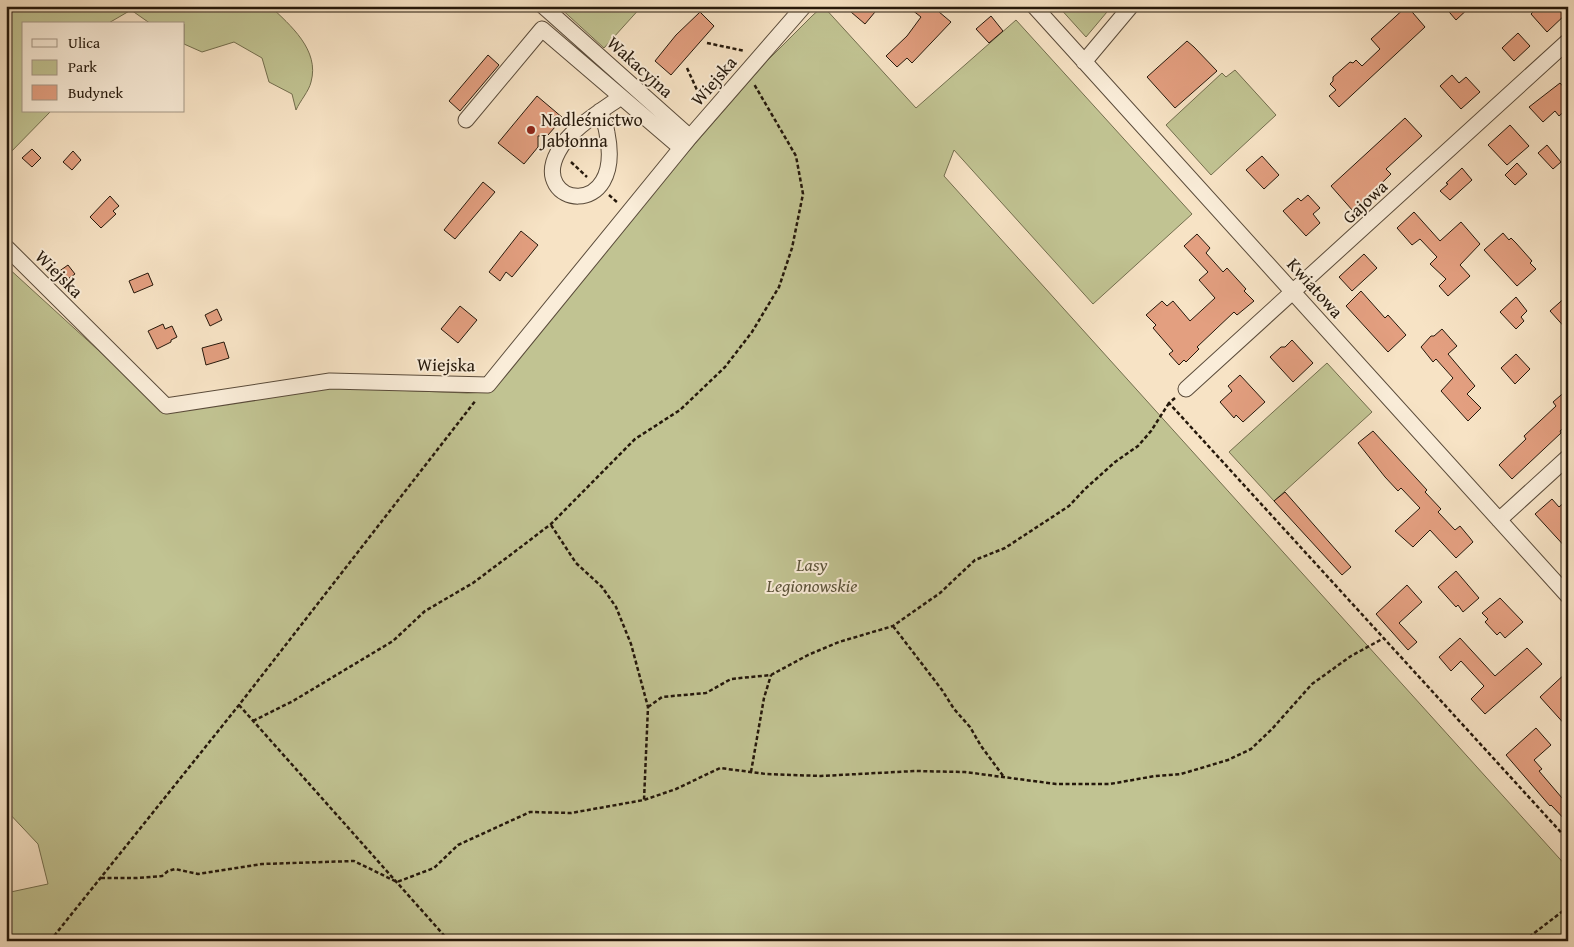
<svg xmlns="http://www.w3.org/2000/svg" width="1574" height="947" viewBox="0 0 1574 947" font-family="'Gentium Book Plus',serif">
<style>
.green{fill:#c1c392;stroke:#736e4e}
.building{fill:#e39f80;stroke:#25180b}
.lines{fill:none;stroke-linecap:round;stroke-linejoin:round}
.minor-casing{stroke:#5a4b3a;stroke-width:17}
.path{stroke:#25180b;stroke-width:2.5;stroke-dasharray:4 2.5;stroke-linecap:butt}
.minor{stroke:#faedd9;stroke-width:15}
.poi-dot{fill:#8f2418;stroke:#faedd9;stroke-width:2}
.labels{text-anchor:middle;stroke-width:4;stroke-linejoin:round;paint-order:stroke}
.street-label{font-size:18px;fill:#25180b;stroke:#faedd9}
.poi-label{font-size:18px;fill:#25180b;stroke:#faedd9;text-anchor:start}
.park-label{font-size:18px;font-style:italic;fill:#5c543a;stroke:#faedd9}
</style>
<rect width="100%" height="100%" fill="#f7e3c5"/>
<filter id="stains"><feTurbulence type="fractalNoise" baseFrequency=".004" numOctaves="4"/><feColorMatrix values="0 0 0 0 .2 0 0 0 0 .09 0 0 0 0 .02 0 0 0 .5 -.17"/></filter>
<radialGradient id="worn" r=".72"><stop offset=".6" stop-color="#630" stop-opacity="0"/><stop offset="1" stop-color="#630" stop-opacity=".3"/></radialGradient>
<!-- green -->
<path class="green" d="M6,6h264c20,19 50,44 41,76 -2,9 -11,19 -15,28l-4,-16 -23,-12 -7,-24 -28,-16 -32,10 -18,-8v-20h-33l-20,-14 -24,14h-83v87h27l-45,46z
M558,6h84l-38,42z
M823,6l93,102 100,-88 176,194 -99,90 -139,-154 -10,26 624,692v73h-1562v-48l42,-9 -10,-40 -32,-34v-544l160,146 153,-25 148,6 21,-1 101,-126 178,-205 45,-45z
M1058,6h54l-26,31z
M1235,70l41,45 -65,60 -45,-50 56,-52 4,4z
M1327,363l45,49 -98,89 -45,-49z"/>
<!-- building -->
<path class="building" d="M844,6h36l-15,18z
M907,6h25l19,16 -39,41 -5,-5 -10,9 -11,-11 21,-20 14,-19z
M1407,6l18,21 -86,80 -10,-11 7,-6 -6,-6 3,-3v-4l17,-15 3,1 3,-3 6,6 18,-17 -9,-10z
M1444,6h27l-15,14z
M1539,6h29v6l-21,20 -16,-18z
M700,12l14,14 -43,49 -16,-14 21,-26z
M991,16l12,15 -14,12 -13,-14z
M1518,33l12,13 -16,15 -12,-13z
M1187,41l7,6 23,24 -42,37 -28,-31z
M488,55l11,10 -39,46 -11,-10z
M1452,75l7,8 7,-6 14,15 -19,17 -21,-23z
M1560,83l8,9v16l-9,8 -4,-5 -12,11 -14,-15z
M537,96l26,22 -15,17 -10,1v11l-14,17 -26,-21z
M1405,118l17,18 -36,33 5,5 -38,37 -22,-25z
M1510,125l19,21 -22,19 -19,-20z
M1547,145l14,17 -8,7 -15,-16z
M32,149l9,9 -9,9 -10,-9z
M73,151l8,9 -9,10 -9,-8z
M1262,156l17,19 -15,14 -18,-19z
M1517,163l10,11 -12,11 -10,-10z
M1462,168l10,12 -22,20 -10,-9 8,-7 -2,-1z
M483,182l12,10 -40,47 -11,-9z
M1308,195l12,13 -7,6 7,9 -14,13 -23,-25 15,-13 3,3z
M110,196l9,10 -6,5 3,3 -15,14 -11,-11z
M1414,212l26,29 21,-19 19,22 -20,21 10,11 -22,20 -9,-10 7,-7 -16,-15 7,-7 -17,-18 -8,6 -15,-17z
M521,231l17,14 -26,32 -6,-5 -6,9 -11,-9z
M1503,233l6,7 2,-2 5,5 16,18 -2,2 6,6 -19,17 -33,-36z
M1197,234l13,14 -4,5 17,19 4,-4 19,21 -2,2 10,10 -17,14 -3,-3 -37,35 2,2 -13,13 -2,-2 -5,5 -10,-11 4,-3 -20,-23 3,-3 -10,-10 16,-14 5,5 6,-5 17,20 25,-23 -16,-18 9,-8 -24,-26z
M1364,254l13,14 -25,23 -13,-14z
M68,265l7,9 -10,7 -7,-9z
M148,273l5,12 -19,8 -5,-12z
M1361,291l24,27 3,-3 18,20 -18,17 -42,-46z
M1568,295v36l-18,-20z
M1516,297l11,14 -6,6 3,4 -8,8 -16,-17z
M460,306l17,14 -19,23 -17,-14z
M217,309l5,11 -12,6 -5,-11z
M163,324l2,5 7,-3 5,11 -6,3v2l-14,7 -9,-18z
M1442,329l15,17 -9,8 27,32 -8,8 14,14 -13,13 -27,-30 12,-13 -17,-19 -3,3 -12,-15 10,-11h3z
M1292,340l21,23 -20,19 -23,-25 11,-10h4z
M224,342l5,16 -23,7 -4,-17z
M1516,354l14,15 -15,15 -14,-16z
M1240,375l25,27 -22,20 -7,-7 -2,3 -14,-16 12,-11 -4,-5z
M1568,389v35l-8,7 1,2 -49,46 -13,-14 27,-26 -2,-3 32,-30 -3,-4z
M1373,431l54,59 -2,2 16,17 -3,3 17,18 5,-4 10,12 3,4 -17,16 -26,-28 -17,17 -18,-16 25,-23 -19,-20 -3,3 -13,-14 -27,-34z
M1285,492l66,75 -9,8 -68,-74z
M1552,499l7,8 9,-8v51l-33,-36z
M1456,571l23,27 -16,14 -5,-7 -2,2 -18,-20z
M1407,585l15,17 -23,21 18,19 -9,8 -32,-36z
M1500,598l23,24 -18,16 -5,-6 -3,3 -12,-13 3,-3 -6,-6z
M1460,638l35,38 32,-28 15,16 -57,50 -14,-15 13,-13 -23,-25 -10,10 -12,-14z
M1568,671v57l-28,-31z
M1536,728l15,17 -17,15 8,9 -3,2 29,34v18l-17,-18 -1,1 -44,-51z"/>
<g class="lines">
<!-- minor casing -->
<g class="minor-casing">
<path id="minor" d="M543,6l147,131
M1034,6l534,590
M1084,62l47,-56
M600,111c3,7 6,15 7,22 18,89 -78,73 -49,19 11,-22 43,-41 63,-55
M466,120l76,-91 139,119
M6,247l160,159 164,-25 158,4 202,-248 114,-131
M1186,389l382,-348
M1499,520l69,-63"/>
</g>
<!-- path -->
<path class="path" d="M707,43l38,8
M687,68l15,33
M571,162l16,15
M609,195l9,8
M1175,398l-6,5 399,437
M551,525l25,38 26,24 14,20 15,37 17,63 -4,93
M893,626l49,64 12,19 16,18 11,19 23,31
M239,705l210,236
M648,707l14,-10 44,-4 25,-14 40,-4 37,-20 31,-13 54,-16 47,-33 35,-33 30,-12 64,-42 16,-17 30,-27 23,-16 13,-15 18,-28
M253,721l40,-20 100,-60 32,-30 48,-28 40,-30 38,-29 84,-85 45,-29 45,-43 27,-35 27,-45 13,-39 11,-54 -7,-38 -42,-72
M751,772l13,-74 7,-23
M101,878h36l25,-2 6,-5 7,-2 23,5 64,-10 92,-3 43,21 37,-14 24,-23 72,-33 41,1 73,-13 32,-11 44,-21 46,6 55,2 94,-5 50,1 91,12h54l45,-8 26,-2 47,-14 23,-11 21,-20 40,-45 39,-28 33,-18
M1568,918l-2,5 2,13
M50,941l189,-236 237,-305
M1524,941l44,-34"/>
<!-- minor -->
<use href="#minor" class="minor"/>
</g>
<!-- markers -->
<circle class="poi-dot" cx="531" cy="130" r="5"/>
<g class="labels">
<!-- street labels -->
<g class="street-label">
<text transform="translate(640 67) rotate(42)" y="6">Wakacyjna</text>
<text transform="translate(714 81) rotate(-49)" y="6">Wiejska</text>
<text transform="translate(1365 202) rotate(-43)" y="6">Gajowa</text>
<text transform="translate(59 274) rotate(45)" y="6">Wiejska</text>
<text transform="translate(1315 288) rotate(48)" y="6">Kwiatowa</text>
<text transform="translate(446 365) rotate(1)" y="6">Wiejska</text>
</g>
<!-- poi labels -->
<g class="poi-label">
<text x="541" y="126">Nadleśnictwo<tspan x="541" dy="21">Jabłonna</tspan></text>
</g>
<!-- park labels -->
<g class="park-label">
<text x="812" y="571">Lasy<tspan x="812" dy="21">Legionowskie</tspan></text>
</g>
</g>
<!-- margin -->
<rect width="1574" height="947" fill="none" stroke="#f7e3c5" stroke-width="25"/>
<rect x="8" y="8" width="1559" height="932" fill="none" stroke="#25180b" stroke-width="2.5"/>
<rect x="12" y="12" width="1549" height="922" fill="none" stroke="#25180b"/>
<!-- legend -->
<rect x="22" y="22" width="162" height="90" fill="#faedd9" stroke="#a59887"/>
<rect x="32" y="39" width="25" height="8" fill="#faedd9" stroke="#a59887"/>
<text x="68" y="48" font-size="15" fill="#25180b">Ulica</text>
<rect x="32" y="60" width="25" height="15" fill="#c1c392" stroke="#a59887"/>
<text x="68" y="72" font-size="15" fill="#25180b">Park</text>
<rect x="32" y="85" width="25" height="15" fill="#e39f80" stroke="#a59887"/>
<text x="68" y="98" font-size="15" fill="#25180b">Budynek</text>
<rect width="100%" height="100%" filter="url(#stains)"/>
<rect width="100%" height="100%" fill="url(#worn)"/>
</svg>
